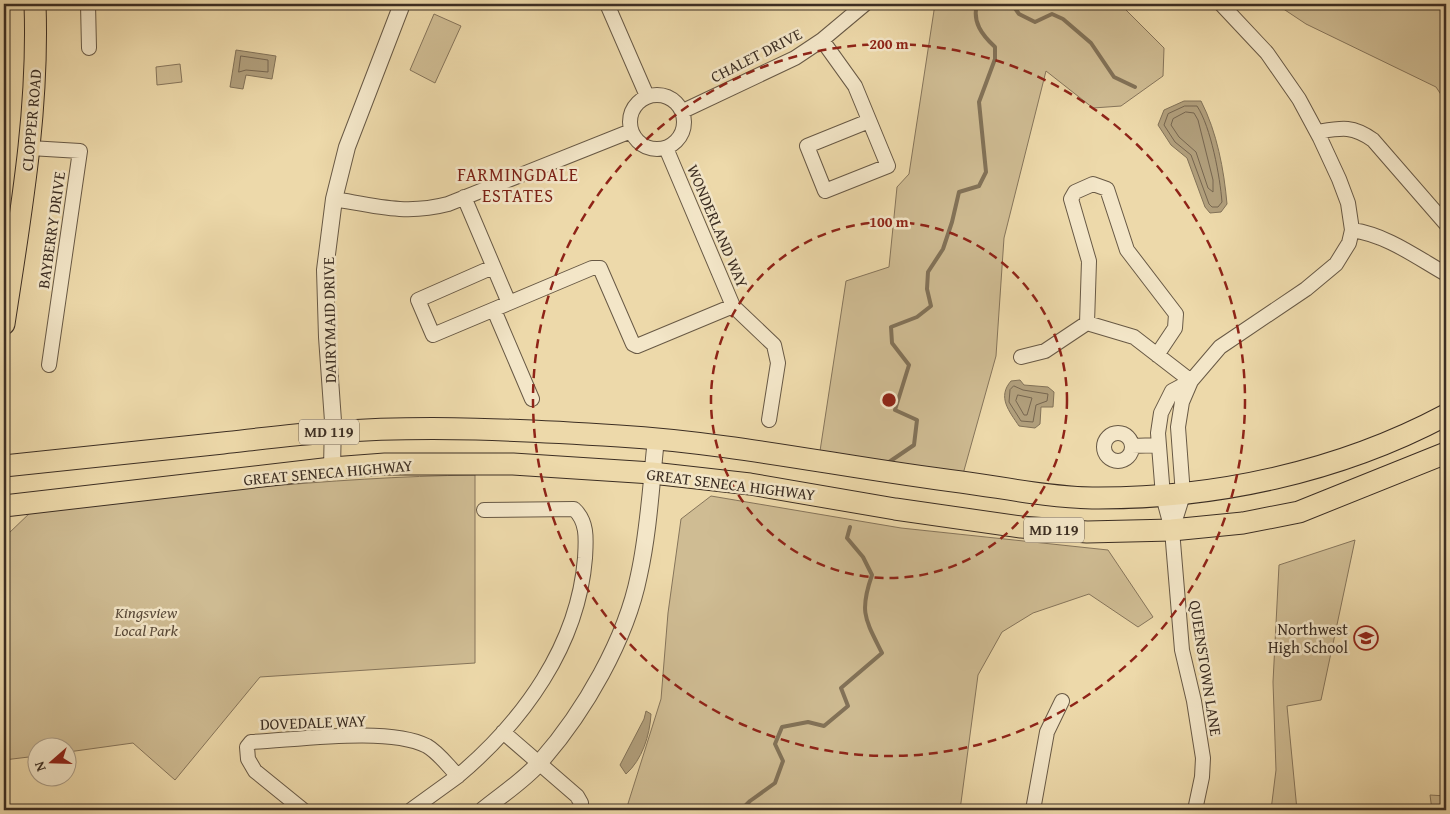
<svg xmlns="http://www.w3.org/2000/svg" width="1450" height="814" viewBox="0 0 1450 814" font-family="'Gentium Book Plus',serif">
<style>
.green{fill:#cfbc93;stroke:#86755b}
.water{fill:#b19f7c;stroke:#827258}
.lines{fill:none;stroke-linecap:round;stroke-linejoin:round}
.shore{stroke:#766650;stroke-width:1}
.stream{stroke:#827258;stroke-width:4}
.minor-casing{stroke:#685945;stroke-width:16}
.tertiary-casing{stroke:#685945;stroke-width:18}
.primary-casing{stroke:#3c2e23;stroke-width:23}
.minor{stroke:#f3e6c8;stroke-width:14}
.tertiary{stroke:#f3e6c8;stroke-width:16}
.primary{stroke:#edd9aa;stroke-width:21}
.ring{fill:none;stroke:#8f2418;stroke-width:2.5;stroke-dasharray:9 6}
.labels{text-anchor:middle;stroke-width:5;stroke-linejoin:round;paint-order:stroke}
.shield{fill:#f3e6c8;stroke:#736554;stroke-width:1}
.shield-label{font-size:15px;font-weight:bold;fill:#3c2e23}
.street-label{font-size:16px;fill:#3c2e23;stroke:#f3e6c8}
.park-label{font-size:16px;font-style:italic;fill:#594a39;stroke:#f3e6c8}
.poi-label{font-size:16px;fill:#3c2e23;stroke:#f3e6c8;text-anchor:end}
.neighbourhood-label{font-size:18px;letter-spacing:1px;fill:#7a1f14;stroke:#f3e6c8}
.centre{fill:#8f2418;stroke:#f3e6c8;stroke-width:2.5}
.ring-label{font-size:15px;text-anchor:middle;font-weight:bold;fill:#8f2418;stroke:#f3e6c8;stroke-width:5;stroke-linejoin:round;paint-order:stroke}
</style>
<rect width="100%" height="100%" fill="#edd9aa"/>
<filter id="stains"><feTurbulence type="fractalNoise" baseFrequency=".004" numOctaves="4"/><feColorMatrix values="0 0 0 0 .2 0 0 0 0 .09 0 0 0 0 .02 0 0 0 .5 -.17"/></filter>
<radialGradient id="worn" r=".72"><stop offset=".6" stop-color="#630" stop-opacity="0"/><stop offset="1" stop-color="#630" stop-opacity=".3"/></radialGradient>
<!-- green -->
<path class="green" d="M935,4h185l44,44 -1,28 -42,30 -28,2 -47,-37 -42,167 -8,118 -33,118 -143,-23 26,-170 43,-14 8,-80 12,-13z
M1276,4h170v98l-10,-15 -130,-63z
M434,14l27,12 -26,57 -25,-13z
M180,64l2,18 -25,3 -1,-18z
M475,475v188l-215,14 -85,103 -42,-37 -65,9v-6h-30l-1,10 -33,4v-197l4,-29 25,-24c147,-15 294,-33 442,-35z
M711,496l190,32 207,22 45,67 -15,10 -49,-33 -56,19 -31,19 -24,43 -18,135h-334l35,-111 7,-86 13,-94z
M1355,540l-34,160 -34,6 10,104h-26l5,-40 -3,-88 6,-117z
M1430,795l16,1v14h-14z"/>
<!-- water -->
<path class="water" d="M236,50l40,6 -4,23 -26,-4 -3,14 -13,-2z
M1184,101h17c16,31 23,69 26,103l-6,8 -11,1 -5,-6 -18,-49 -16,-13 -13,-20 6,-15z
M1020,380l4,5 24,2 6,5 -1,15h-12l-1,17 -5,4 -16,-2c-10,-15 -22,-29 -8,-45z
M646,711l5,3c-1,21 -9,46 -25,60l-6,-9 24,-46z"/>
<g class="lines">
<!-- shore -->
<path class="shore" d="M241,56l27,4v12l-22,-2 -7,2z
M1185,106h12c14,21 23,71 25,96l-4,5h-6l-3,-3 -18,-49 -16,-13 -11,-17 4,-11z
M1186,112l8,1 4,7 15,60v12l-5,-4 -12,-36 -17,-15 -8,-12 2,-6z
M1014,386l9,4 25,4 -1,7 -11,4 -3,17 -12,-1 -12,-19 1,-12z
M1018,395l14,3 -5,17h-3l-8,-14z"/>
<!-- stream -->
<path class="stream" d="M1012,4l7,10 16,8 17,-8 11,5 28,24 23,34 21,10
M889,462l25,-17 3,-25 -22,-10 14,-45 -17,-22 -1,-16 26,-10 14,-11 -4,-17 1,-17 15,-23 9,-27 7,-30 20,-6 7,-14 -7,-70 16,-43v-12c-13,-12 -23,-25 -18,-43
M741,810l9,-9 25,-18 8,-22 -8,-17 7,-17 26,-5 16,4 24,-20 -7,-18 41,-35c-17,-34 -23,-41 -10,-78l-9,-18 -16,-19 3,-11"/>
<!-- minor casing -->
<g class="minor-casing">
<path id="minor" d="M88,4l1,44
M607,4l40,92
M822,40l33,46 33,80 -63,25 -18,-45 62,-25
M630 122a27 27 0 1 1 54 0a27 27 0 1 1-54 0Z
M683,111l112,-53 27,-18 43,-36
M1317,132c24,-4 35,-7 56,8l73,84
M30,148l50,3 -31,214
M666,148l67,158 41,39 4,18 -9,57
M464,197l45,106 83,-35h8l33,76 4,2 96,-40
M334,199c42,7 72,16 114,5l183,-73
M1352,230c35,5 64,27 94,44
M493,267l-75,33 15,35 76,-32
M494,310l38,89
M1157,355l18,-27 1,-14 -49,-64 -20,-61 -14,-5 -18,8 -4,7 18,62 -2,62 47,14 57,44
M1021,357l24,-6 42,-28
M1104 447a14 14 0 1 1 28 0a14 14 0 1 1-28 0Z
M1132,446l27,-1
M1172,530l11,-35 -5,-68 4,-25 9,-21
M503,732l74,64 4,7 -3,7
M458,776c65,-55 120,-130 127,-218 1,-18 3,-36 -11,-49l-90,1
M303,810l-48,-39 -7,-12 -1,-12 4,-5c45,-2 138,-16 176,4 12,7 21,20 31,30l-47,34
M1033,810l14,-78 15,-31
M1195,810l7,-33 1,-19 -9,-57 -12,-51 -10,-120 -9,-34 -5,-63 3,-20 11,-22 19,-10 29,-34 86,-58 30,-25 13,-21 3,-13 -4,-27 -9,-24 -19,-41 -21,-39 -32,-46 -46,-49"/>
</g>
<!-- tertiary casing -->
<g class="tertiary-casing">
<path id="tertiary" d="M332,468l1,-47 -6,-84 -2,-67 9,-71 13,-52 55,-143
M483,810c18,-15 42,-30 58,-49 43,-49 85,-121 98,-186 10,-45 12,-91 17,-136"/>
</g>
<!-- primary casing -->
<g class="primary-casing">
<path id="primary" d="M4,324c16,-106 35,-212 31,-320
M4,466c73,-7 146,-15 219,-23 36,-4 73,-9 110,-11 94,-7 192,-2 286,4 115,7 228,32 342,46 44,6 87,15 131,16 122,1 247,-26 354,-83
M4,506l328,-38 53,-4h128l139,9 98,11 145,25 126,18 66,5 85,-2 71,-7 56,-11 147,-59"/>
</g>
<!-- minor -->
<use href="#minor" class="minor"/>
<!-- tertiary -->
<use href="#tertiary" class="tertiary"/>
<!-- primary -->
<use href="#primary" class="primary"/>
</g>
<!-- distance rings -->
<g class="ring">
<circle cx="889" cy="400" r="178"/>
<circle cx="889" cy="400" r="356"/>
</g>
<!-- icons -->
<defs>
<g id="school-ring" transform="scale(1.25)"><circle r="9.5" fill="#f3e6c8" stroke="#8f2418" stroke-width="1.5"/><path d="M0-5L7-2L0 1L-7-2ZM-4 1L0 2.5L4 1V4Q0 6-4 4Z" fill="#8f2418"/></g>
</defs>
<g fill-rule="evenodd">
<use href="#school-ring" x="1366" y="638"/>
</g>
<g class="labels">
<!-- shield labels -->
<g class="shield">
<rect x="299" y="419.5" width="60" height="25" rx="4"/>
<rect x="1024" y="517.5" width="60" height="25" rx="4"/>
</g>
<g class="shield-label">
<text x="329" y="437">MD 119</text>
<text x="1054" y="535">MD 119</text>
</g>
<!-- street labels -->
<g class="street-label">
<text transform="translate(756 55) rotate(-27)" y="6">CHALET DRIVE</text>
<text transform="translate(31 120) rotate(-85)" y="6">CLOPPER ROAD</text>
<text transform="translate(718 226) rotate(67)" y="6">WONDERLAND WAY</text>
<text transform="translate(51 230) rotate(-82)" y="6">BAYBERRY DRIVE</text>
<text transform="translate(329 320) rotate(-91)" y="6">DAIRYMAID DRIVE</text>
<text transform="translate(328 472) rotate(-5)" y="6">GREAT SENECA HIGHWAY</text>
<text transform="translate(731 484) rotate(7)" y="6">GREAT SENECA HIGHWAY</text>
<text transform="translate(1206 668) rotate(81)" y="6">QUEENSTOWN LANE</text>
<text transform="translate(313 722) rotate(-2)" y="6">DOVEDALE WAY</text>
</g>
<!-- park labels -->
<g class="park-label">
<text x="146" y="618">Kingsview<tspan x="146" dy="18">Local Park</tspan></text>
</g>
<!-- poi labels -->
<g class="poi-label">
<text x="1348" y="635">Northwest<tspan x="1348" dy="18">High School</tspan></text>
</g>
<!-- neighbourhood labels -->
<g class="neighbourhood-label">
<text x="518" y="181">FARMINGDALE<tspan x="518" dy="21">ESTATES</tspan></text>
</g>
</g>
<circle cx="889" cy="400" r="8" class="centre"/>
<g class="ring-label">
<text x="889" y="49">200 m</text>
<text x="889" y="227">100 m</text>
</g>
<!-- margin -->
<rect width="1450" height="814" fill="none" stroke="#edd9aa" stroke-width="20"/>
<rect x="5" y="5" width="1440" height="804" fill="none" stroke="#3c2e23" stroke-width="2.5"/>
<rect x="10" y="10" width="1430" height="794" fill="none" stroke="#3c2e23"/>
<!-- north arrow -->
<g transform="translate(52 762) rotate(250)"><circle r="24" fill="#f3e6c8" stroke="#aa9c86"/>
<path d="M0-4L9 19L0 12L-9 19Z" fill="#8f2418"/>
<text y="-8" font-size="14" font-weight="bold" text-anchor="middle" fill="#3c2e23">N</text>
</g>
<rect width="100%" height="100%" filter="url(#stains)"/>
<rect width="100%" height="100%" fill="url(#worn)"/>
</svg>
